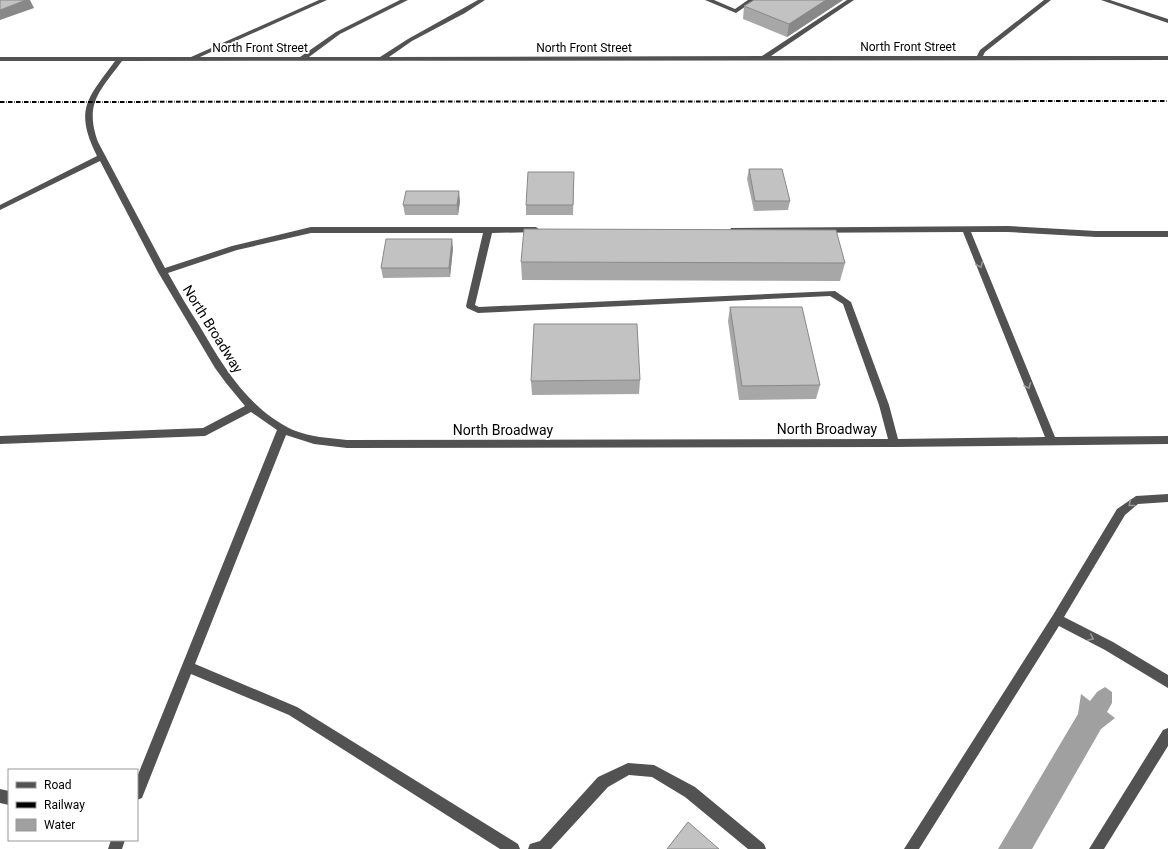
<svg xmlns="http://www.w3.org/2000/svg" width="1168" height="849" viewBox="0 0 1168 849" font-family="Roboto,sans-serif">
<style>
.water{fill:#a0a0a0}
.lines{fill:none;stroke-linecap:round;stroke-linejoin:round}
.minor{fill:#525252;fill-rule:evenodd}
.rail{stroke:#000;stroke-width:2;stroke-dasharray:4.5 1.5 0.5 1.5;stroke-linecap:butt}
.wall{fill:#a7a7a7}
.shaded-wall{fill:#888}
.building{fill:#c2c2c2;stroke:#888}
.oneway{stroke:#979797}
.labels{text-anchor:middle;stroke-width:4;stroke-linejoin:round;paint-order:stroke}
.far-street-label{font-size:12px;fill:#000;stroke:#fff}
.street-label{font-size:14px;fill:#000;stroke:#fff}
</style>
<rect width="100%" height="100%" fill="#fff"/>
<!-- water -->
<path class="water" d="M1105,687l7,5v11l-5,9 8,6 -14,11 -69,120h-34l80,-135 3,-20 9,7 7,-9z"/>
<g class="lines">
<!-- minor -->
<path class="minor" d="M319,0h8l-127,57h100l36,-25 64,-32h8l-68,34 -31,23h71l28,-18 70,-39h7l-20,13 -53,28 -23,16 373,-1 85,-56h7l-83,56h206l3,-6 64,-50h7l-66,52 -2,4h185v4l-1046,1c-22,30 -38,42 -24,81l67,126 67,-22 79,-19h225l4,3 -1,2 -47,1 -17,72 4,2 356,-16 16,11 38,103 9,34 147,-2 -82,-205 -229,1 -4,-3 1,-2 277,-2 88,5h72v6h-72l-88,-5h-37l84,205 113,-1v8l-274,3 -547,1 -33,-4 -28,-9 -91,229 102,43 221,137 2,5h-20l-211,-134 -98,-41 -49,124 -5,2v-23l140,-347 -26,-18 -46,24 -205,8v-8l203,-8 42,-22 -19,-23 -11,-15 -57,-96 -58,-111 -100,49v-5l97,-49c-23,-46 -10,-57 18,-95h-115v-4h191zM311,233h172l-17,73 1,2 11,5 352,-17 13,8 36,101 9,34 -541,1c-18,-2 -37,-3 -54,-10 -45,-21 -70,-64 -94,-105 -11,-17 -21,-34 -31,-52l69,-23z
M705,0h9l21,9 13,-9h7l-19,13z
M1101,0h9l58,19v4z
M1168,494v8l-30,2 -13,11 -61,102 49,25 55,33v13l-63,-38 -46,-24 -140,223h-15l149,-234 64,-106 19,-13z
M1168,728v18l-64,103h-15l74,-119z
M628,763l26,2 41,22 69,57 2,5h-18l-63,-52 -33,-20 -23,-2 -21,12 -57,62h-23l2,-5 10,-3 58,-64z
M0,789l9,2v14l-9,-2z
M111,840h14l-3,9h-14z"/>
<!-- rail -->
<path class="rail" d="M0,102l1168,-1"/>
</g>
<!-- wall -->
<path class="wall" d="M843,0l-56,37 -44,-18 1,-13z
M749,169l41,32 -2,9 -34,1 -7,-32z
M574,182l-1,33h-47v-10z
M460,201l-2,14h-53l-2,-10z
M453,248l-3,29 -67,1 -2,-10z
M521,262l324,1 -5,18 -318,-1z
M730,307l90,78 -4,14 -77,1 -11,-79z
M640,380l-1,14 -107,1 -1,-14z"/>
<!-- shaded-wall -->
<path class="shaded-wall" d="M26,0h4l4,8 -34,12v-10z
M826,0h17l-56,37 2,-13z
M459,191l1,10 -2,14 -1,-10z
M452,239l1,9 -3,29 -1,-9z"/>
<!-- building -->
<path class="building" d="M0,0h26l-26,10z
M754,0h72l-37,24 -45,-18z
M749,169h33l8,32h-35z
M528,172h46l-1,33h-47z
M406,191h53l-2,14h-54z
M524,229l312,1 9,33 -324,-1z
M386,239h66l-3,29h-68z
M730,307h72l18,78 -78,1z
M534,324h103l3,56 -109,1z
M688,822l31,27h-52z"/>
<!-- one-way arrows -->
<defs><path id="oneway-chevron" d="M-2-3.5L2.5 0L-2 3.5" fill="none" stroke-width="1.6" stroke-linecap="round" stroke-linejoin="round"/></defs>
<g class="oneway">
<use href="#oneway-chevron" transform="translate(980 265) rotate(68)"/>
<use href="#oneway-chevron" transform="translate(1028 386) rotate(68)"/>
<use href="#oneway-chevron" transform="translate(1131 504) rotate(141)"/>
<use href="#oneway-chevron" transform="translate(1091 638) rotate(25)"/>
</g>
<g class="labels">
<!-- far-street labels -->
<g class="far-street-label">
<text x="908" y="51">North Front Street</text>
<text x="260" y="52">North Front Street</text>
<text x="584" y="52">North Front Street</text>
</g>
<!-- street labels -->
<g class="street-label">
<text transform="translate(213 329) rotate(58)" y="5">North Broadway</text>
<text x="827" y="434">North Broadway</text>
<text x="503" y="435">North Broadway</text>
</g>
</g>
<!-- legend -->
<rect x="8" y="769" width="130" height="72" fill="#ffffff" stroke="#999999"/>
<rect x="16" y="782" width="20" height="6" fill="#525252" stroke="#999999"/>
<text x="44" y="789" font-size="12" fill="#000000">Road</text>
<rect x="16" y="802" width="20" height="6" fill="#000000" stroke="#999999"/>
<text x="44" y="809" font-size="12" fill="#000000">Railway</text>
<rect x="16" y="819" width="20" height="12" fill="#a0a0a0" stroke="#999999"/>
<text x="44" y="829" font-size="12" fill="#000000">Water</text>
</svg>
